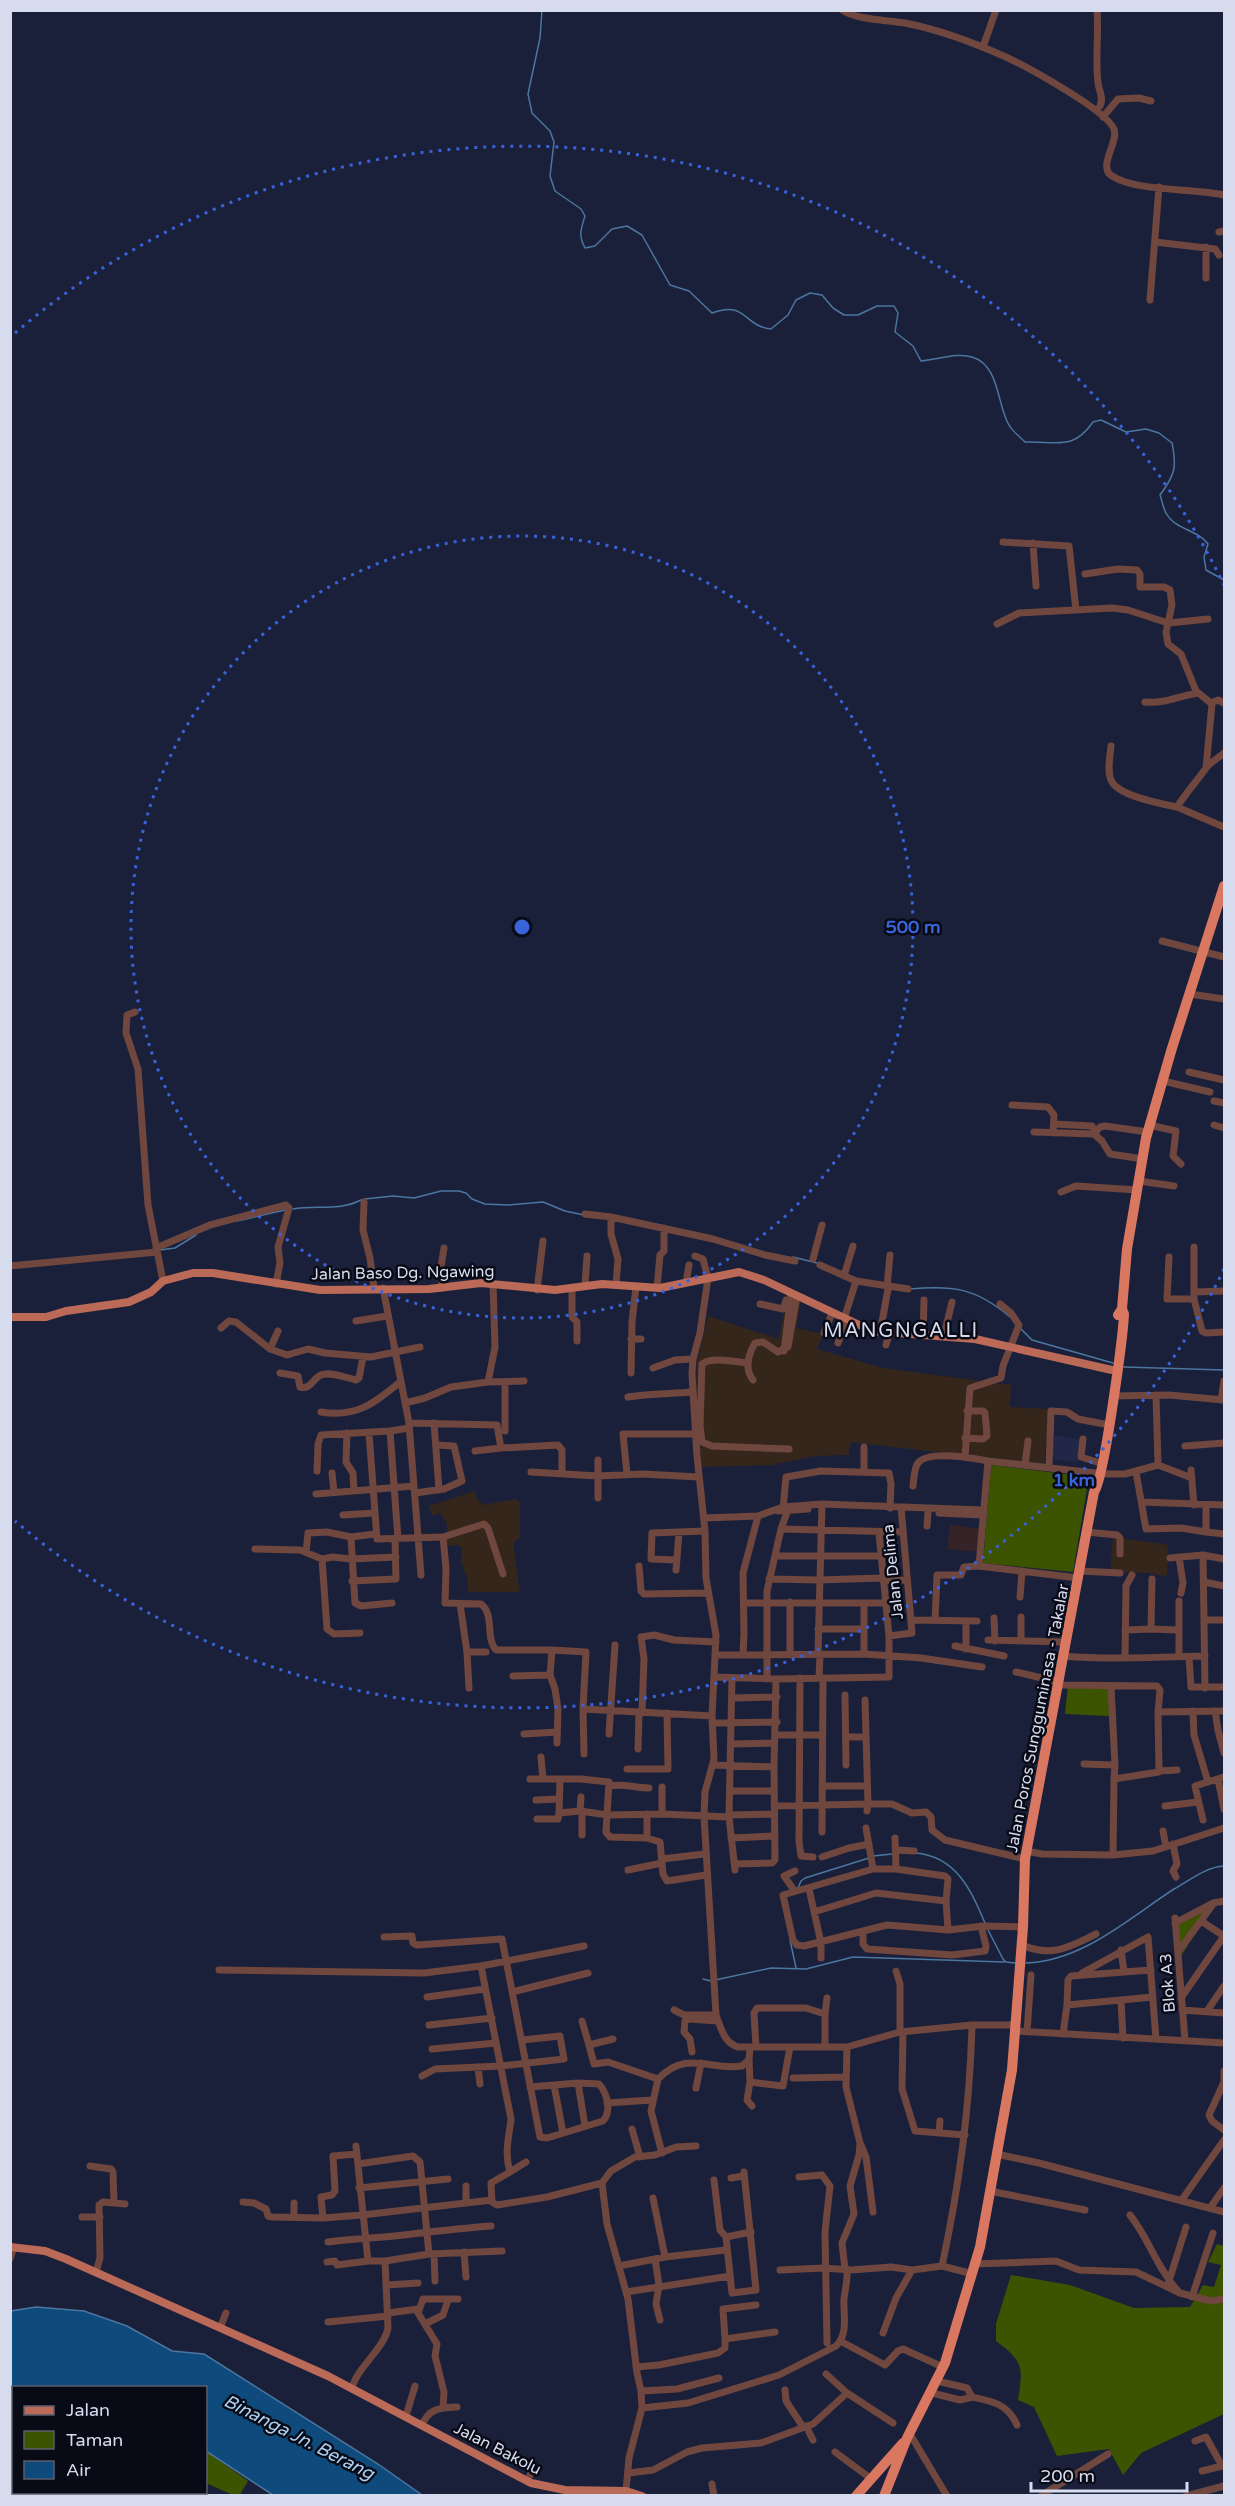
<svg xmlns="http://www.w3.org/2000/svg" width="1235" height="2506" viewBox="0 0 1235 2506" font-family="'Varela Round',sans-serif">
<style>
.commercial{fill:#362327}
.built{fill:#212747}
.education{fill:#34261a}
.green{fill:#3c5300}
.water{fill:#0f4a7d;stroke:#4b769f;stroke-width:1.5}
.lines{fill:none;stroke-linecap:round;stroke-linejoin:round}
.stream{stroke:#4b769f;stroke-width:1.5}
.minor{stroke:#6f473e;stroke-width:7}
.major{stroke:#bb6a57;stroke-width:8}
.highway{stroke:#d97760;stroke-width:10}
.ring{fill:none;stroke:#3963db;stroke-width:3;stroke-dasharray:3 6}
.labels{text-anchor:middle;stroke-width:5;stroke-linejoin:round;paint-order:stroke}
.street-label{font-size:16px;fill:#d6dbed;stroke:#080b16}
.water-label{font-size:18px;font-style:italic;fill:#add0f5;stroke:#080b16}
.quarter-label{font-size:20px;letter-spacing:1.5px;fill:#d6dbed;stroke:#080b16}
.centre{fill:#3963db;stroke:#080b16;stroke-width:3}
.ring-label{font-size:18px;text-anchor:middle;font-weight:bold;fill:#3963db;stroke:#080b16;stroke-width:5;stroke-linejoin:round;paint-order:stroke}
</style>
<rect width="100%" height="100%" fill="#1b203a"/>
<!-- commercial -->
<path class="commercial" d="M950,1525l31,4 -3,23 -31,-3z"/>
<!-- built -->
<path class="built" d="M1054,1435l27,5 -4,23 -27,-5z"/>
<!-- education -->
<path class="education" d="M787,1293l14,7 -5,28 27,6 -6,15 66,19 128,17 -1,22 39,2 -5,55 -70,-8 -5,-3 -7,2 -111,-13 -2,13 -34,1 -44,9 -70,2 -5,-78 1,-27 11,-46 71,23z
M475,1491l2,8 6,6 33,-6 4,3v36l-7,5 7,49h-52v-11l-7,-20 1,-12 -3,-4 -13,1 -2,-13 4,-1 -2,-11 -7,-8 -7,3 -3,-10z
M1113,1537l55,8 -1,31 -20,-3 -37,-1z"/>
<!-- green -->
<path class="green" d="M991,1465l98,12 -16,95 -90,-9z
M1068,1685l43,2 -2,29 -44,-2z
M1213,1906l-32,50 -3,-32z
M1217,2244l7,2v168l-83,39 -18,22 -14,-26 -52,7 -23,-49 -16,-7c5,-33 6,-38 -22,-59v-17l15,-49 59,10 64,23 56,-1 13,-22 11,2 7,-22 -13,-3z
M10,2398h3l1,79 -3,1z
M206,2451l42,30 -9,15 -6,-1 -27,-12z"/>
<!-- water -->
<path class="water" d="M36,2307l48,4 43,15 45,25 32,3 174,110 44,31h-149l-67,-44v-63h-192l-1,10h-2v-87z"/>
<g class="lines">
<!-- stream -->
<path class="stream" d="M542,10l-2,28 -12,56 4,19 18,18 4,11 -4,34 5,15 26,18 4,7c-4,13 -7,19 0,32l10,-2 17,-17 15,-3 15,9 28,50 19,6 23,22c34,-13 31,13 59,16l17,-14 8,-15 14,-7 12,2 11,13 11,7h14l19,-9h17l4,7 -3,19 18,14 8,15c16,-1 36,-9 51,-4 28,8 25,49 37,68 4,7 11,12 16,17 32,-1 48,9 68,-20l8,-2 25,12 20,-3 13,4 13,10c5,24 3,32 -12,52 2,5 3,13 6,18 9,17 31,16 42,31l-4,13 2,13 18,10
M365,1199l28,-3 21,2 27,-7h18l7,2 6,6 13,5 23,1 35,-3 22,9 19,4
M293,1209c23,-4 47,2 68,-9
M237,1221l48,-11
M160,1250l15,-2 21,-13
M793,1257l24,6
M910,1289c43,-4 66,-1 100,28
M1021,1329l11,11 81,23
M1124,1367l100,3
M915,1853c41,3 56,37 70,70
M873,1856l19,-2
M798,1888l3,-7 4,-3 64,-20
M988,1930l15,29 3,3 9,1
M790,1940l6,28
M1026,1963c57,-2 103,-45 148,-74 16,-9 32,-22 50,-23
M703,1979l8,2
M715,1980l56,-12 35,1 47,-12 151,5
M176,2496l1,-4"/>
<!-- minor -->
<path class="minor" d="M842,10c14,10 46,10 63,13 36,7 70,20 103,35 21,10 98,52 106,71 5,13 -17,38 -2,47 25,16 82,12 112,19
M1097,10c2,24 -2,48 1,73 1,8 6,15 2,23
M983,47l13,-37
M1103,117l15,-18 21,-1 12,3
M1219,232l5,-1
M1155,242l60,7 4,6
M1206,278v-31
M1150,300l9,-113
M1003,542l66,4 7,64
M1033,543l3,43
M1085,574l33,-5 19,1 3,4v13h24l6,3 2,15 -4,18 40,-4
M997,624l22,-11 93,-5 16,2 40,13 -2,9 2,12 13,10 15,37 16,13 -6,64
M1145,702c19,2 34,-6 53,-9
M1211,703l7,-3 6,3
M1111,746c-1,10 -4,25 0,34 6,16 51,24 66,27 9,-14 20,-26 29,-39 4,-6 13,-10 18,-15
M1177,807l47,20
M1162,941l62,16
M1190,994l34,5
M135,1012l-8,3 -1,18 12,36 10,136 15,76
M1189,1072l35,8
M1163,1081l47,11
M1214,1101l10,2
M1012,1105l36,2 6,8 -1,18
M1054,1124l38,2 3,7
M1149,1125l27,6 -3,25 8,8
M1214,1125l10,3
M1034,1132l60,2 6,-7 5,-1 43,6
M1094,1134l8,7 8,13 33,5
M1139,1181l35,5
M1061,1192l15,-6 61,4
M364,1202l-1,28 7,28 4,30
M585,1214l26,3
M156,1248l54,-23 76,-20 3,3 -11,39 2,16 -4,21
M695,1256l8,3 5,19 -8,55 -7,26 -1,15 5,82 8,75 1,47 10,57 -4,81 2,43 -9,33 -1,24 12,199c5,13 8,28 22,32h109l53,-15 72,-7h44
M1169,1257l-2,42h27l8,32 4,2 18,-1
M813,1259l9,-34
M820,1265l36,16
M10,1266l147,-14
M844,1276l9,-30
M686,1283l3,-18
M585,1285l2,-29
M616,1285l2,-26 -7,-25v-17l102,22 52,16 30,6
M887,1287l3,-32
M383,1288l26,135 12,152
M442,1288l-1,-21 3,-19
M572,1288v29l5,5v19
M657,1288l3,-33 4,-4v-23
M537,1290l6,-49
M1194,1292l30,-1
M1194,1299v-52
M760,1304l23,5 3,-9
M844,1319l12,-38 52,8
M356,1321l31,-5
M221,1328l8,-7 7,1 34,27 17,6 21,-6 17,4 46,4 49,-10
M824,1333l8,-20
M880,1333l8,-44
M944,1335l8,-33
M923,1336l1,-36
M631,1339h10
M838,1343l8,-23
M886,1345l3,-11
M270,1349l8,-18
M784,1351l7,-57
M747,1363c-12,-1 -35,-7 -45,1l-2,61 2,17 10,4 77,3
M653,1368l22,-8 18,-1
M280,1373l18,3 2,11c11,3 12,-8 21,-12 9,-4 26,3 35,5l3,-2 4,-21
M631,1373l1,-51 4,-35
M753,1380c-9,-12 -5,-25 2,-37l8,-1 15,10 10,-5 9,-51
M488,1382l36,-1
M505,1382v49
M1156,1395l2,70
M1113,1396l56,-1 55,5
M628,1397c22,-4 43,-3 65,-5
M1221,1400l3,-19
M405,1403l20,-5 26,-11 37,-5 7,-35 -2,-63
M321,1412c35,6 54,-9 79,-30
M409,1423l88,2 4,23 -26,3
M434,1423l5,67
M347,1433l-1,29 7,11 1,18
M369,1433l8,106 66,-2 41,-13 4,4 15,46
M965,1438l18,1 4,-3 -2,-23 -2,-2h-16
M1083,1439l-2,18 16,5
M1185,1446l39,-3
M501,1448l57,-3 4,5v23
M965,1457l5,-69 31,-10 2,-12 16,-41 -8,-12 -11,-9
M988,1461l107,12
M1025,1465l3,-24
M1049,1467l2,-56 16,1 11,7 26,5
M1191,1470l3,35
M317,1471l1,-27 3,-9 69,-4
M864,1471v-24
M531,1472l67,4 44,-2 57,3
M1136,1472l10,57 35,-1 25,4v-27
M332,1473l2,19
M627,1474l-4,-40h72
M1100,1474h25l33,-9 34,13
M913,1486c1,-7 1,-18 5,-23 10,-13 55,-5 70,-2l-9,105 99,12
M415,1493l29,-4 18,-8 -8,-35 -17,-1
M316,1494l98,-8
M598,1498v-38
M1142,1502l82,3
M783,1509l3,-32 35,-6 68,2 2,11 -1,24
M778,1511l30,-2
M939,1513l43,2
M343,1515l32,-2
M704,1518l54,-2 25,-9 39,-3 160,6
M927,1526l1,-13
M781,1529l120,3
M1087,1532l30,3 3,3v16
M1206,1532l18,2
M375,1534l-24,3 4,66 6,3 31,-3
M443,1537l3,31 -1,35 36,1c14,11 4,34 15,46h56
M398,1539l-8,-108 19,-3
M255,1549l45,1 22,9
M306,1552l2,-19 19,-1 24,5
M1203,1555l2,133
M775,1556h106
M1179,1557l4,26 -2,10
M1170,1558l33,-3 21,4
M676,1560l-25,-1 1,-26 53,-2
M639,1566l2,25 3,3 64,-1
M676,1570l3,-37
M1079,1571l41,2
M769,1579l50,1 63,-2
M352,1581l44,-2 -1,-40
M883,1581l24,-1
M1204,1582l20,4
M1020,1597l2,-26
M1179,1601v56
M790,1602v53
M744,1603h141
M864,1603v51
M460,1604l7,48 2,36
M1021,1617v23
M994,1618l1,23
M912,1620l65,1
M935,1620l2,-45h24l3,-8 15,-1
M1204,1620h20
M818,1629h45
M1151,1629l27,1
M1125,1630l26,-1 1,-50
M360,1633l-26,1 -7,-5 -5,-70 11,-2 18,2 45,-2
M889,1636l23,-3 -11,-126
M988,1640l78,2
M955,1646l49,10
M966,1649v-28
M467,1652h19
M818,1654l4,-150
M716,1655l148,-1 57,4 61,9
M743,1655l1,-22 -1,-60 15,-57
M1063,1656c47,4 94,1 142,0
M1125,1657l1,-71 6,-11
M1189,1657l2,30h33
M1016,1672l43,10
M513,1676l37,-1
M715,1677l61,2 -2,88 1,93 -3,3 -37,1
M732,1678l-3,139 6,53
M800,1678l-1,164 2,14 12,1
M819,1678l1,-23
M767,1679v-88l14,-62 8,-22
M776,1679l113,-2v-41l-10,-103
M1059,1685l98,1 3,4 -2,22
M1111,1687l4,78 -1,14
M845,1695l1,70
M732,1698l45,-1
M865,1700l3,104h24l20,9 14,-1 5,5 1,13 13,10 80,19
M583,1709l1,45
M1193,1711l1,24 14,47
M1215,1711l3,19 6,23
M642,1713l2,-54 -3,-22 13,-2 20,5 42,2
M712,1723l65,-1
M524,1734l33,-2
M609,1734l6,-89
M775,1735h47
M846,1737h20
M557,1743l1,-34 -3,-20 -5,-14 2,-25 34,2 -3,57 129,7
M732,1744l42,-1
M638,1749l1,-36
M541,1757l2,22
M1084,1764l31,1
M713,1765l61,2
M627,1769h41l-1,-56
M1159,1771l18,-1
M530,1779h51l28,3 -3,50 4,5 37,1v-24
M560,1779l-1,34 21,-2 28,4 54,-1 67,3
M1218,1779l6,30
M610,1786c12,-3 26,2 39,2
M822,1786h44
M730,1791h44
M536,1800l22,-1
M774,1806l94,-2 -1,7
M1165,1806l33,-4
M580,1811l1,-14
M662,1814v-27
M729,1815l45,-1
M537,1819h21l1,-6
M1203,1820l-8,-34 29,-9
M866,1828l7,41
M1163,1831l3,16
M822,1832l1,-154
M582,1835v-24
M647,1838l13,4 3,32 4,7 39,-6
M731,1838l44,-2
M895,1838l1,31
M1173,1844l4,20 -4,7 3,6
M896,1850l18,1
M1026,1851l16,3 71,1 40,-4 71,-23
M1113,1855l1,-76 45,-7 -1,-60 66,-1
M822,1857l27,-9 20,-4
M662,1859l42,-5
M628,1870l34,-7
M809,1889l12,54v15
M794,1890l-10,-14 11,-5
M814,1912l62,-19 70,8
M1175,1918l10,122
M1201,1921l23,15
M1175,1923l38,-20 11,-2
M948,1930l-2,-29 2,-22 -3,-3 -49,-7h-23l-90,26 10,45 4,5 7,1 83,-21 61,5 36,-4 39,1
M863,1931v13l4,5 85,6 33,-4 1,-5 -5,-20
M384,1937l28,-1 1,7 4,2 85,-6 38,198 7,1 56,-17c9,-10 4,-28 -4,-37l-21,-1 -48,4
M1022,1945c29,13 48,2 74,-11
M1121,1950l3,22
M1178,1952l36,-49
M481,1966l30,153c-2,18 -7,34 -1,53l-19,11 1,19 5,3 50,-8 55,-14
M219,1970l205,3 57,-7 103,-20
M1151,1970l-80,6 -3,4 -1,25 86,-8
M896,1971l4,13v48
M1082,1973l66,-36 8,102
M512,1992l76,-19
M427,1997l58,-8
M1181,1998l43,-62
M1121,2000l2,38
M674,2010l10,5h32
M1182,2010l42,3
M1207,2011l17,-25
M825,2014l2,-16
M582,2021l7,24 24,-6
M429,2025l63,-7
M1016,2031l208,12
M903,2032l-1,57 13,42 50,4
M1027,2032l4,-57
M1063,2034l4,-29
M589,2045l5,19 14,-2 50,17
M756,2047l-2,-34 3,-5h49l19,6v32
M432,2049l64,-6
M692,2052l-2,-13 -6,-7 1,-11 3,-2 30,2
M749,2060l1,22 33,4 7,-39
M478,2067l2,17
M1224,2071v9
M422,2076l13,-7 66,-3 63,-7 -4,-23 -38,4
M793,2078l53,-1
M750,2082l-3,18 5,6
M1224,2082l-15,33 3,6 12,9
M578,2083l7,43
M554,2085l9,48
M696,2088l5,-25
M607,2103l45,-3
M632,2129l8,28
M939,2133l1,-12
M861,2145l5,12 7,55
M662,2153l-11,-42 7,-32c29,-30 52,-8 84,-13l7,-6 1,-12
M357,2154l-24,2 2,35 -3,4 -11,2 2,21 39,-3 130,-15
M996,2154l43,9 185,49
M358,2164l55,-8 7,6 9,92 -44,7
M90,2166l21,3 2,3 1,31 -11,-1 -4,3 1,53 -4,14
M510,2172l16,-10
M744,2172l12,118 -24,3 -6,-56 25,-5
M799,2177l23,-2 8,11 -5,46 2,111
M731,2178l13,-2
M714,2180l6,50 6,7
M466,2186v17
M359,2188l89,-9
M990,2191l95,19
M653,2198l12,59
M1181,2201l43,-61
M243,2202l11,1 12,6 2,7 4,1 51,1
M114,2203l11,1
M294,2203v14
M1210,2208l14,-20
M1130,2215c19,24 27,53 48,76
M82,2217h18
M328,2242c28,-4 56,-4 84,-8 26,-3 53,-6 79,-8
M464,2252l2,25
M429,2254l73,-3
M434,2254l1,27
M10,2259l4,-12
M655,2259l4,26 -3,19 4,16
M327,2262l8,-1 2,4 31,-4
M975,2264l81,-3 23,9 57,2 44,21 31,8 13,-2
M619,2266l46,-9 61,-7
M942,2266l31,8
M845,2269l-3,-26 12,-29 -4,-28 9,-31 1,-12 -14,-56 1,-40
M780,2270l44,-2 27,2 40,-3 21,3 30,-4c17,-79 28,-160 30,-241
M1169,2281l17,-54
M387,2285l31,-2
M626,2292l104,-16
M1192,2297l21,-64
M388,2313l30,-4
M328,2322l60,-6
M425,2324l18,-9 5,-15
M220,2328l6,-15
M883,2333l13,-35 16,-28
M725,2339l-2,-30 33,-4
M844,2343l41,22 13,-14 5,-2 40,18
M636,2367l23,-2 59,-12 7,-5v-9l50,-7
M826,2374l21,19
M937,2381l30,7 5,9c20,4 36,7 45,28
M352,2388c6,-22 32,-39 36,-60l-3,-67h-17l-12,-115
M785,2390l1,11 17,26
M641,2391l36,-2 42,-11
M932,2393l28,7 13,-3
M443,2407l1,-15 -9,-36 2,-12 -19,-31 5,-14h35
M642,2408l46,-5 91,-28 57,-29c13,-12 7,-33 8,-47 1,-10 4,-19 3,-30
M406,2416l9,-30
M422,2425c7,-17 18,-17 35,-18
M806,2426l7,14
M910,2434l37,62
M1195,2441l11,-4 16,29h2
M835,2452l35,26
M1202,2471l20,-5
M629,2473l24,-3 34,-18 15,-4 59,-5 52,-19 34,-31 46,30
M527,2481l7,-14
M10,2483h4
M712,2484l2,12
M626,2491l3,-33 13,-50 -1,-17 -4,-18 -9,-74 -21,-75 -5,-41 9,-12 24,-14 20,-2 21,-8 20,-1
M30,2492v4
M85,2492v4
M106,2492v4
M150,2492l6,4
M44,2496v-4
M141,2496l1,-4
M1041,2496l67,-42
M1186,2496l38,-10"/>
<!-- major -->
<path class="major" d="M10,1317h36l20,-6 63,-9 22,-10 12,-11 30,-8h20l107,17 109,-1 52,-6 74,7 47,-6 58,4 79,-16 25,8 108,51 103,8 137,31
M10,2247l35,4 21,8 262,117 203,107 34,7 61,1 16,5"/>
<!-- highway -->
<path class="highway" d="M1118,1315l4,-6 5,-60 19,-111 26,-90 52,-162
M856,2496l47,-53
M884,2496l23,-58 38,-75 35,-116 32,-177 11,-143 2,-68 69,-367c10,-11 29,-156 30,-178l-2,-5"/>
</g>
<!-- distance rings -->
<g class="ring">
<circle cx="522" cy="927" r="391"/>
<path d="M1224 1269A781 781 0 0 1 15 1521M15 333A781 781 0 0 1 1224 585"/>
</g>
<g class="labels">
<!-- street labels -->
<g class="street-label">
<text transform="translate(403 1272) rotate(-1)" y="6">Jalan Baso Dg. Ngawing</text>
<text transform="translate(892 1572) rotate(-96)" y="6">Jalan Delima</text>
<text transform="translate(1037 1718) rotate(-79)" y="6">Jalan Poros Sungguminasa - Takalar</text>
<text transform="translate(1167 1983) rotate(-94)" y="6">Blok A3</text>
<text transform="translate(498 2448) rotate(27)" y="6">Jalan Bakolu</text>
</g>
<!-- water labels -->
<g class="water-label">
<text transform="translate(299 2437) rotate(27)" y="6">Binanga Jn. Berang</text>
</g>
<!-- quarter labels -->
<g class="quarter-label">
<text x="901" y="1337">MANGNGALLI</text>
</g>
</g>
<circle cx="522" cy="927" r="9" class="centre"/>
<g class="ring-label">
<text x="913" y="933">500 m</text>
<text x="1074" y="1486">1 km</text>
</g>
<!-- border -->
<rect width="1235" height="2506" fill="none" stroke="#d6dbed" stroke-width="24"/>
<!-- legend -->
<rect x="12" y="2386" width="195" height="108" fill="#080b16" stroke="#5a5e6c" stroke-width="1.5"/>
<rect x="24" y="2406" width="30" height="9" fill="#bb6a57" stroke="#5a5e6c" stroke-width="1.5"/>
<text x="66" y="2416" font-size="18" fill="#d6dbed">Jalan</text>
<rect x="24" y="2431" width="30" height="18" fill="#3c5300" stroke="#5a5e6c" stroke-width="1.5"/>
<text x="66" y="2446" font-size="18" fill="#d6dbed">Taman</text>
<rect x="24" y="2461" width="30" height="18" fill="#0f4a7d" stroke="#5a5e6c" stroke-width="1.5"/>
<text x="66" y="2476" font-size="18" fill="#d6dbed">Air</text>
<!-- scale -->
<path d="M1031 2482v9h156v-9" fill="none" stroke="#d6dbed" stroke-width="3"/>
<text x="1040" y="2482" font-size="18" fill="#d6dbed" stroke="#080b16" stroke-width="4.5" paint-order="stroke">200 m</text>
</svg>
